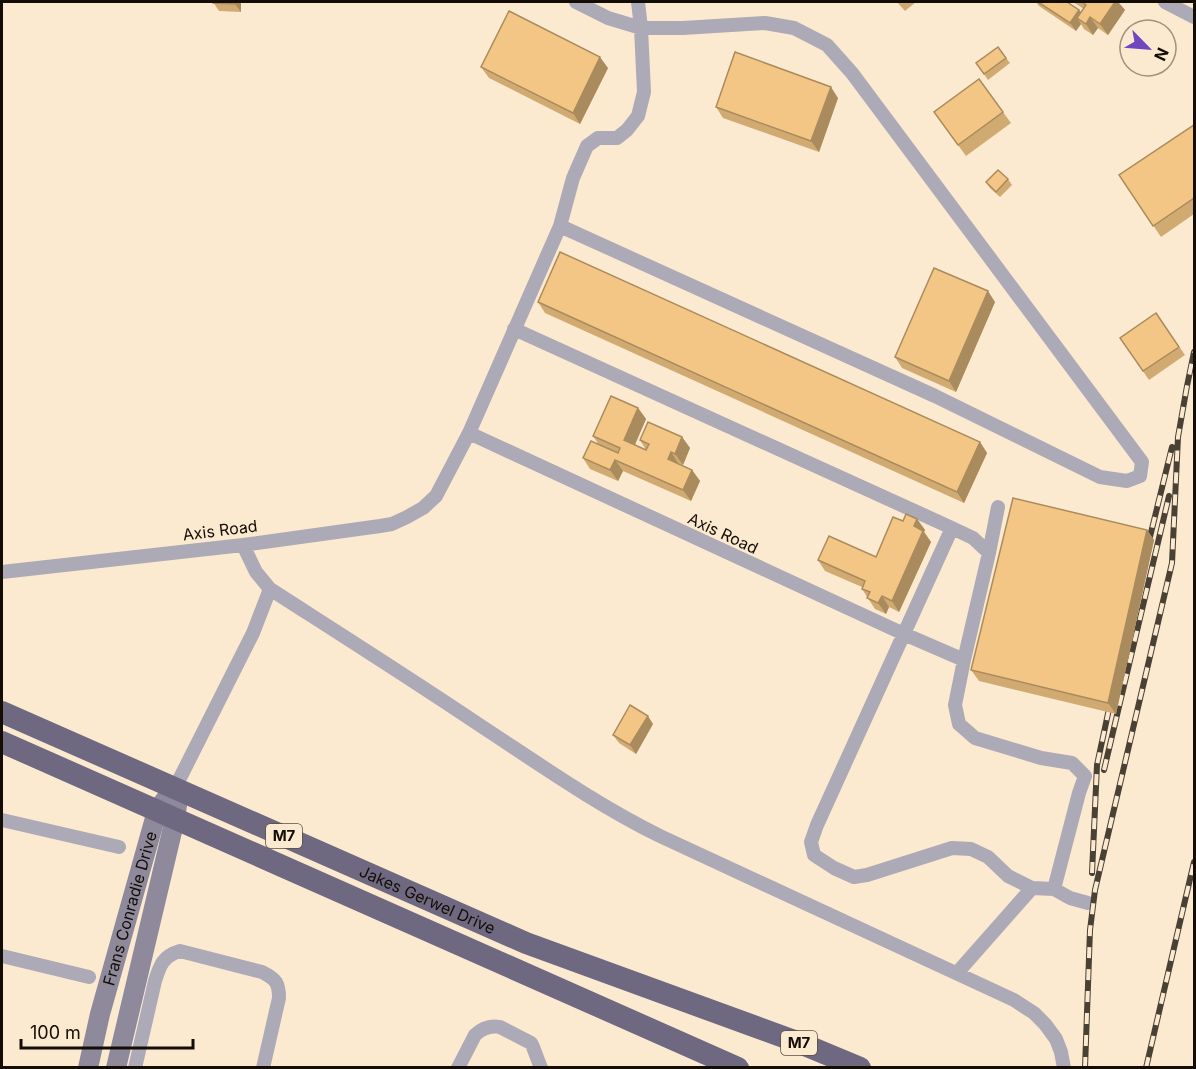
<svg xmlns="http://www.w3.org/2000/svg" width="1196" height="1069" viewBox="0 0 1196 1069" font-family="Inter,sans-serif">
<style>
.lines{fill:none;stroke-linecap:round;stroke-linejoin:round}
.minor{stroke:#adaab7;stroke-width:14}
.secondary{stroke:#8e8a9c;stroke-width:20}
.trunk{stroke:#6e6980;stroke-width:22}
.rail-casing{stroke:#4a4135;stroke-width:6}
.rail{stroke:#fcead0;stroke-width:4;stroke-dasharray:11;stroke-linecap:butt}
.wall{fill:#d1aa72}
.shaded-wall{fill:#aa8b5d}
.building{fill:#f3c685;stroke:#aa8b5d;stroke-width:1.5}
.labels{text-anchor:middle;stroke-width:4.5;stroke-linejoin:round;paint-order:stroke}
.shield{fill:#fcead0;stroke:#594f42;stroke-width:1.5}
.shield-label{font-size:15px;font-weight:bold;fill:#130d05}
.street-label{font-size:16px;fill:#130d05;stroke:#fcead0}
</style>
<rect width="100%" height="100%" fill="#fcead0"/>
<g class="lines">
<!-- minor -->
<path class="minor" d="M1165,2l29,15
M560,226l375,170 165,81 27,4 13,-5 2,-14 -290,-389 -25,-28 -33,-17 -29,-5 -82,5h-42l-33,-10 -32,-16
M514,329l438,199 21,10 16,15
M469,433l435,201 60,26
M998,507l-9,46 -25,107 -9,45 4,19 16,14 66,20 31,5 13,13 -6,17 -25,96
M952,528l-135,297 -6,17 3,13 20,13 20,9 13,-2 85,-27 19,1 17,8 20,19 24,12 22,1 16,9 18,5
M243,545l13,27 14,17c70,45 141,90 211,137 58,38 116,79 179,110l354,164 20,13 11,11 11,15 5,13 3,16
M2,572l241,-27 137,-19 12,-2 15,-7 16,-9 13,-12 33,-63 91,-207 13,-48 14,-32 11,-8h19l10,-8 11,-14 6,-24 -3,-64 -3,-26
M174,788l7,-12 72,-143 17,-44
M2,820l117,27
M2,956l87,21
M957,973l75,-85
M135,1068l20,-87c5,-16 8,-25 25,-30l82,21c14,7 17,11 17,26l-16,70
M458,1068l17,-33c7,-7 15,-10 25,-8l31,16 2,4 8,21"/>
<!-- secondary -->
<g class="secondary">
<path id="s1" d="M88,1068l12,-54 57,-203 17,-23"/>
<path d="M116,1068l59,-249 2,-14"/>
</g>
<!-- trunk -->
<g class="trunk">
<path id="s2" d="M2,712l524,231 274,100 60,25"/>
<path d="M2,742l736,326"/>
</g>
<!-- rail casing -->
<g class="rail-casing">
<path id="rail" d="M1147,549l25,-102
M1104,770l65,-274
M1092,873l5,-108 15,-70
M1085,1068l5,-138 5,-40 77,-327 6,-126 9,-51 7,-34
M1146,1068l48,-206"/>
</g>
<!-- rail -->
<use href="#rail" class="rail"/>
</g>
<!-- wall -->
<path class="wall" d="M213,2h28v10l-22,-1z
M897,2h19l-11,9z
M1036,2h31l12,8 2,2 3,-3 -11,-7h45l7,8 -17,25 -10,-7 -5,7 -9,-6 -3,-5 -5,7 -37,-25z
M998,47l12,16 -22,17 -12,-17z
M481,67l127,1 -28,56 -91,-46z
M979,79l32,44 -45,33 -32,-44z
M838,98l-19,54 -96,-34 -7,-11z
M1194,125v89l-33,23 -42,-62z
M1008,179l4,6 -12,12 -10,-9 -4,-6z
M538,302l442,140 7,11 -23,50 -419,-190z
M995,302l-39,90 -54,-24 -7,-11z
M1156,313l29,42 -36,25 -29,-42z
M638,408l8,11 -11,26 11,5 -6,-10 42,-3 8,11 -7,17 -5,-2v1l14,6 8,11 -9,20 -68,-30 -5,10 -28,-12 -7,-11 16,-13 -6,-9z
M917,519l8,11 -1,2 7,10 -32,70 -10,-5 -3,7 -11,-5 -13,-20v-2l-37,-16 -7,-11 58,-3 27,-36z
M1147,530l7,10 -38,174 -137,-33 -8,-11z
M653,724l-17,30 -17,-11 -6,-8z"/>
<!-- shaded-wall -->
<path class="shaded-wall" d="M235,2h6v10l-6,-8z
M1115,2h3l7,8 -17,25 -8,-11z
M1079,10l6,8h-8l4,6 -5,7 -6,-8z
M1090,17l8,11 -5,7 -7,-11z
M600,57l8,11 -28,56 -7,-11z
M831,87l7,11 -19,54 -8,-11z
M988,291l7,11 -39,90 -7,-11z
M638,408l8,11 -14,32 -8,-11z
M682,437l8,11 -7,17 -8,-11z
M980,442l7,11 -23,50 -7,-11z
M671,452l7,11 -3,7 -7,-11z
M615,460l8,11 -5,10 -8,-11z
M692,470l8,11 -9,20 -8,-11z
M917,519l8,11 -1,2 7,10 -32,70 -7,-11 22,-75z
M1147,530l7,10 -38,174 -8,-11z
M882,596l7,11 -3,7 -8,-11z
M648,716l5,8 -17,30 -6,-9z"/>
<!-- building -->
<path class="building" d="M213,2h22v2l-22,-1z
M1038,2h29l12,8 -9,13z
M1082,2h33l-15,22 -10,-7 -4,7 -9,-6 9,-13z
M509,11l91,46 -27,56 -92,-46z
M998,47l8,11 -22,16 -8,-11z
M735,52l96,35 -20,54 -95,-34z
M979,79l24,33 -45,33 -24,-33z
M1194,125v73l-41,28 -34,-51z
M998,170l10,9 -12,13 -10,-10z
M560,252l420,190 -23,50 -419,-190z
M934,268l54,23 -39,90 -54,-24z
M1156,313l23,34 -36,24 -23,-33z
M611,396l27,12 -14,32 22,10 3,-6 -9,-4 8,-18 34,15 -7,17 -4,-2 -3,7 24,11 -9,20 -68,-30 -5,10 -27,-12 8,-17 27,12 2,-5 -27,-12z
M1013,498l134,32 -39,173 -137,-33z
M906,514l11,5 -3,7 9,5 -31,70 -10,-5 -4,7 -11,-5 3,-6 -8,-3 3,-8 -47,-21 11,-24 47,21 17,-40 10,4z
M630,705l18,11 -18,29 -17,-10z"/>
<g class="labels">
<!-- shield labels -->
<g class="shield">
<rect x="266" y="824" width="36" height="24" rx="4.5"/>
<rect x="781" y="1031" width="36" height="24" rx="4.5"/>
</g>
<g class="shield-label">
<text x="284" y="841">M7</text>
<text x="799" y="1048">M7</text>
</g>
<!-- street labels -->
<g class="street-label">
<text transform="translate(220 530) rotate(-7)" y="6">Axis Road</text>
<text transform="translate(723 533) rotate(25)" y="6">Axis Road</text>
<text dy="6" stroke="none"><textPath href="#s2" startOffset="465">Jakes Gerwel Drive</textPath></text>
<text dy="6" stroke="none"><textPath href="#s1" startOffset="165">Frans Conradie Drive</textPath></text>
</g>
</g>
<!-- border -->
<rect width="1196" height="1069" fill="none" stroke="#130d05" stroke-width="6"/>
<!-- north arrow -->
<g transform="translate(1148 48) rotate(115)"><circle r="28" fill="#fcead0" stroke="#9f927f" stroke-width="1.5"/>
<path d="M0-4.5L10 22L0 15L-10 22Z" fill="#6f47bf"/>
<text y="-9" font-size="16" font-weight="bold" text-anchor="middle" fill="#130d05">N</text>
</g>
<!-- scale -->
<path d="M21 1039v9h172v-9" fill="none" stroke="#130d05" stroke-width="3"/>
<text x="30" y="1039" font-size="18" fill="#130d05" stroke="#fcead0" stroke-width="4.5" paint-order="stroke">100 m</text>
</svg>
